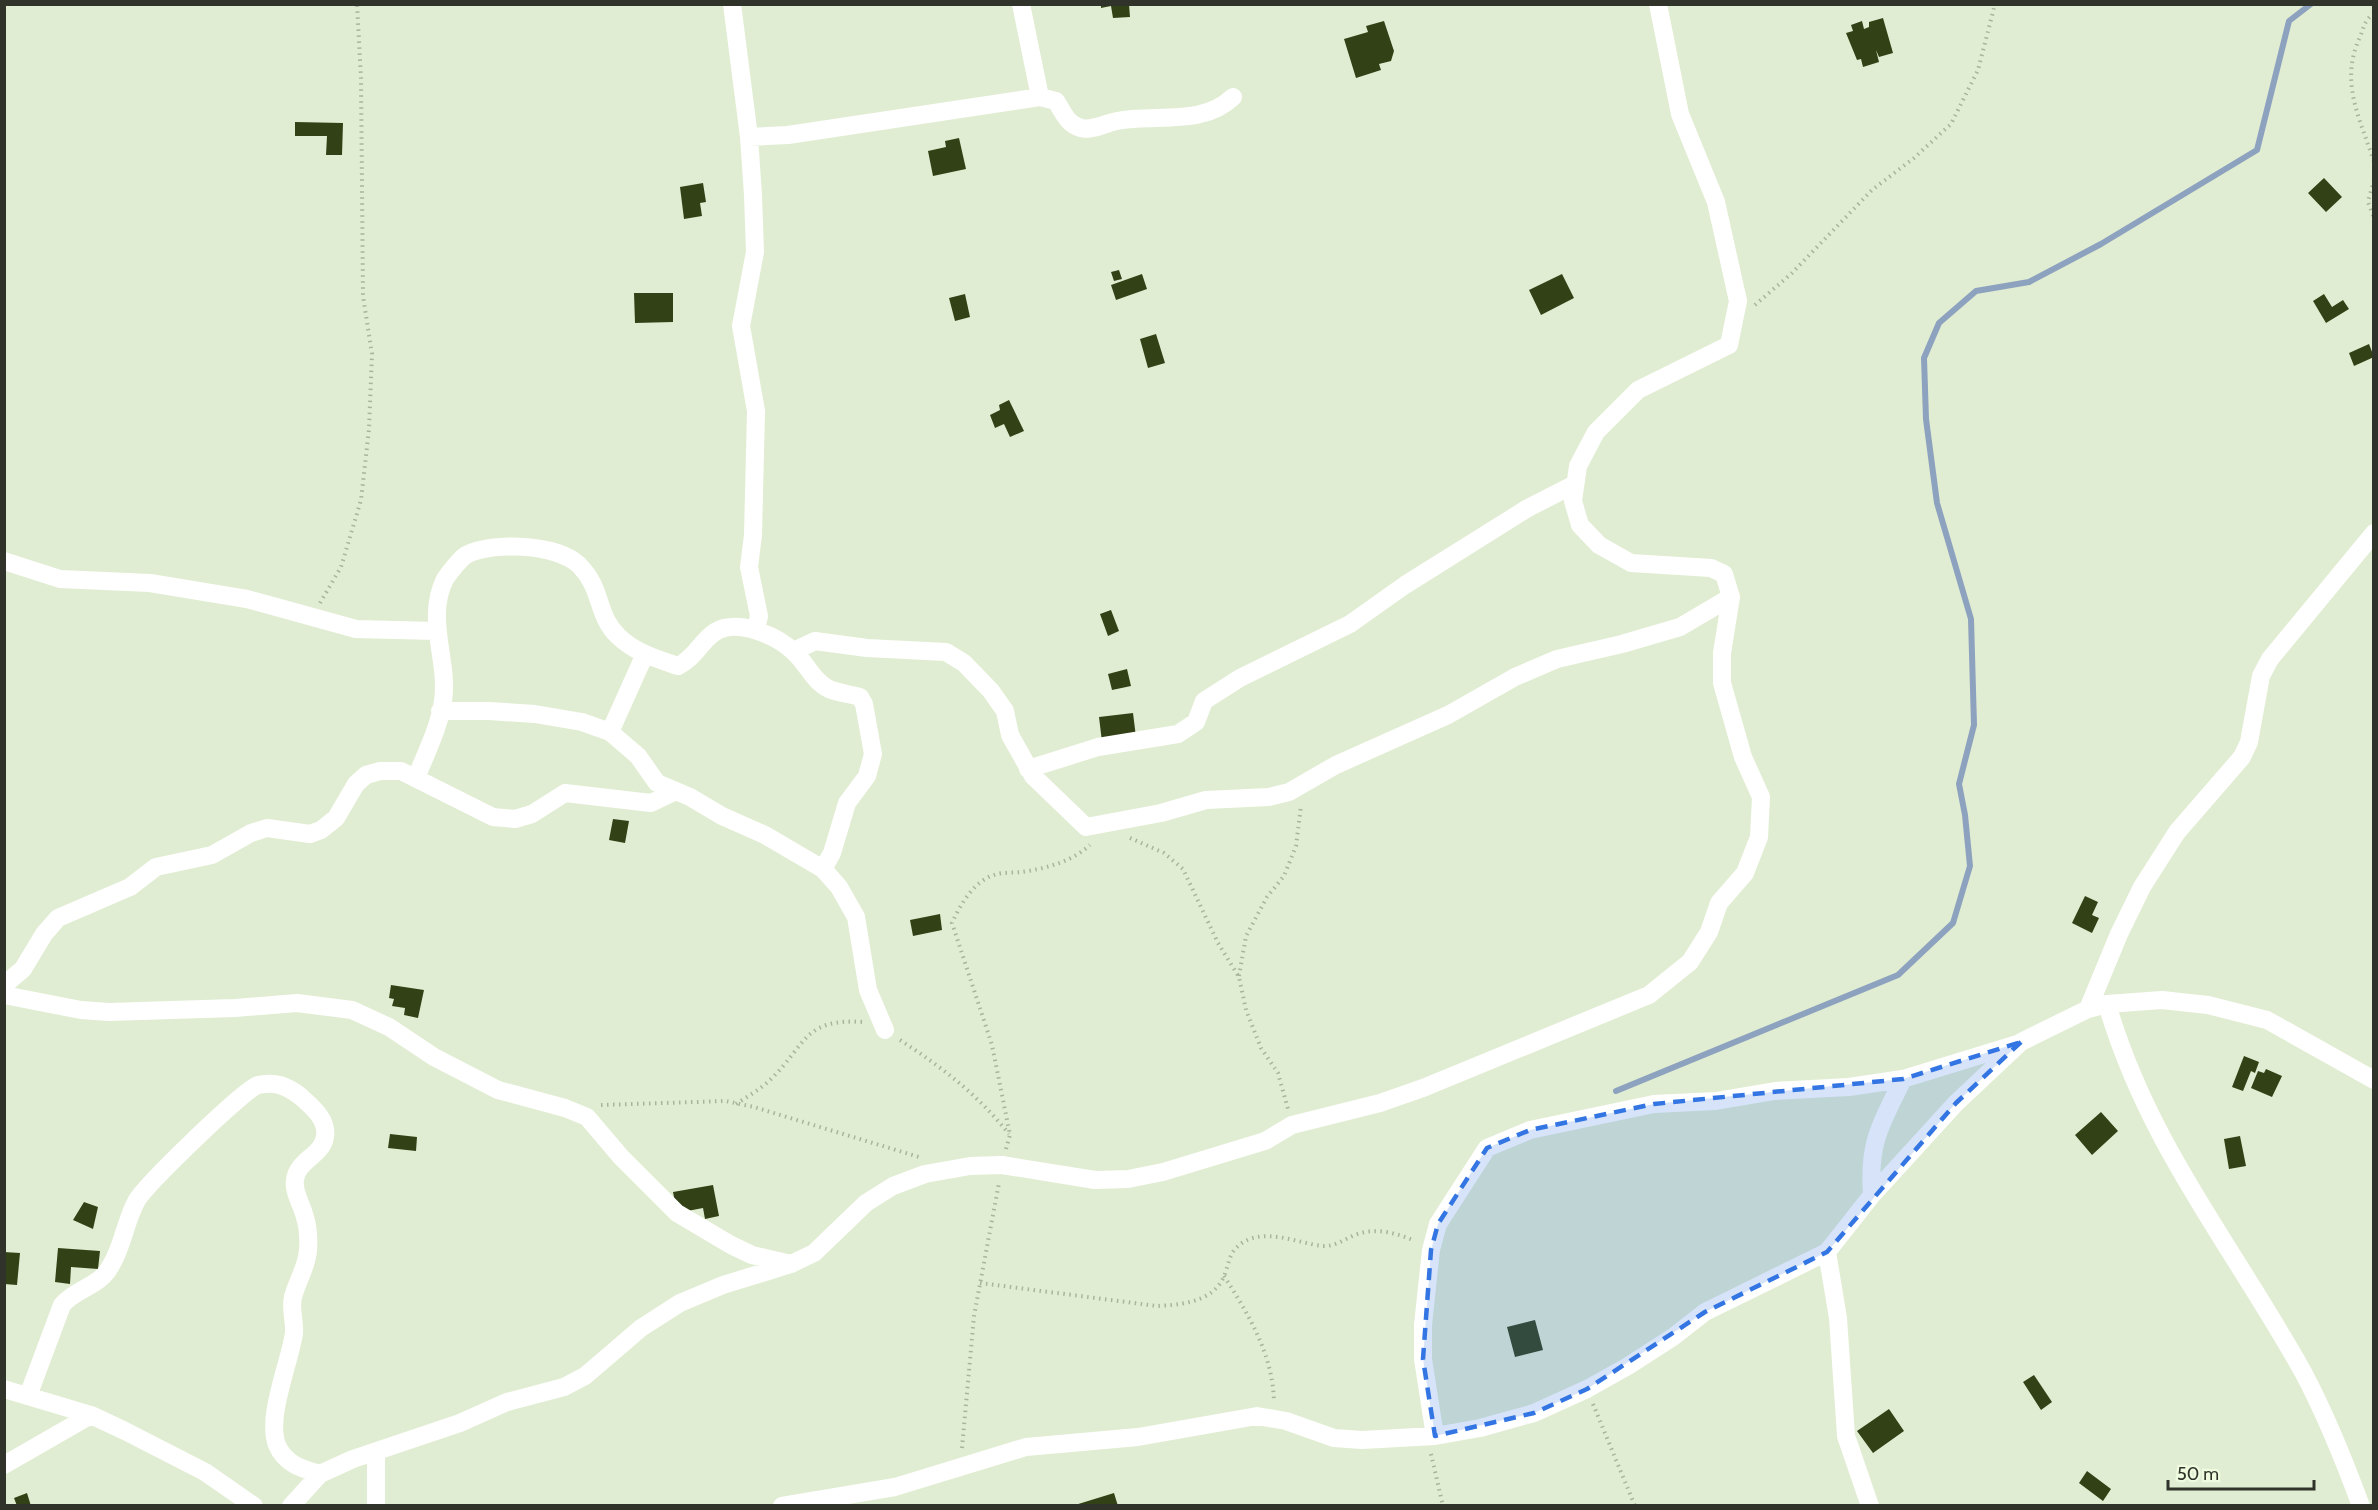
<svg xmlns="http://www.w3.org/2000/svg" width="2378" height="1510" viewBox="0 0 2378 1510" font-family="Cabin,sans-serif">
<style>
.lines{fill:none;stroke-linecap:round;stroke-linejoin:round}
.stream{stroke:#8da2be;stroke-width:6}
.building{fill:#334216}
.path{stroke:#aab39d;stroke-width:4;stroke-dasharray:1.5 4.5;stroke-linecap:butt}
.minor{stroke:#fff;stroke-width:18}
.marked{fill:#3375e2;fill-opacity:0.2;stroke:#3375e2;stroke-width:4.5;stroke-dasharray:12 8;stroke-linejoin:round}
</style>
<rect width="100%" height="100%" fill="#e1edd2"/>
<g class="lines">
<!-- stream -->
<path class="stream" d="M1616,1091l282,-116 55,-52 17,-57 -5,-51 -6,-31 15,-59 -3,-106 -34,-116 -11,-84 -2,-61 15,-35 37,-32 53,-9 72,-38 156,-94 32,-129 22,-17"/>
</g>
<!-- building -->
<path class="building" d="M1101,4h28l1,13 -17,1 -2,-12 -10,2z
M1883,18l10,35 -14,4 -3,-7 3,12 -16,5 -2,-8 -4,1 -11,-27 7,-2 -2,-6 11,-4 2,8 5,-2v-5z
M1384,21l10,30 -3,10 -12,3 2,6 -25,8 -12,-39 24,-7 -2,-6z
M295,122l48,1 -1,32h-16l1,-19h-32z
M959,138l7,31 -33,7 -5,-25 18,-4 -1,-6z
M2324,178l18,19 -16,15 -18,-19z
M703,183l3,19 -6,1 2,13 -18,3 -4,-32z
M1119,270l3,9 -8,2 -3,-9z
M1142,274l5,15 -31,11 -5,-15z
M1562,274l12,24 -33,17 -12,-25z
M634,293h39v29l-38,1z
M965,294l5,23 -15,4 -6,-23z
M2324,294l8,13 11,-7 6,9 -23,14 -13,-22z
M1156,334l9,29 -17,5 -8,-29z
M2369,344l5,13 -20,9 -5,-13z
M1009,400l15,31 -14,6 -6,-13 -9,4 -5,-13 10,-5 -1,-5z
M1111,610l8,21 -11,5 -8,-22z
M1127,669l4,17 -19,4 -4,-16z
M1133,713l3,24 -34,5 -3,-25z
M613,819l16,2 -4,22 -16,-3z
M2085,896l13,6 -6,13 7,3 -7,15 -20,-10z
M940,914l2,16 -29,6 -3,-16z
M391,985l33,5 -6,28 -14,-3 1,-7 -13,-2 2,-7 -5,-1z
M2244,1056l15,6 -4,11 -4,-2 -8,20 -11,-4z
M2266,1069l16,7 -10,21 -21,-9 7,-17 6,2z
M2101,1112l17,19 -26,24 -17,-20z
M390,1134l27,3 -1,14 -28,-3z
M2240,1136l6,30 -17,3 -5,-30z
M713,1185l6,31 -14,3 -2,-11 -26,5 -4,-21z
M84,1202l14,5 -5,22 -20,-9z
M58,1248l42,3 -2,18 -27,-2 -1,17 -15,-2z
M4,1252l16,1 -3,32 -13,-1z
M1535,1320l8,30 -28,7 -8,-30z
M2034,1375l18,27 -11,8 -18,-28z
M1889,1409l15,22 -31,22 -16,-22z
M2087,1471l24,18 -8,12 -24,-18z
M27,1493l4,13h-14l-3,-8z
M1114,1493l4,13h-43v-1z"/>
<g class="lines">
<!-- path -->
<path class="path" d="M2374,13c-10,8 -10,14 -14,24 -21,45 0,81 14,125
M2374,180l-6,22 6,16
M1755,305l37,-32 80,-83 42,-32 37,-34 27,-54 17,-66
M320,603l21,-36 20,-67 8,-71 3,-75 -9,-58 -2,-218 -4,-74
M1130,838l34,15 19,16 35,74 21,34 7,33 15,38 17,25 10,36
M1239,976l7,-40 21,-39 17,-21 12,-30 5,-40
M900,1040c43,28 77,54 109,94
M736,1104c12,-8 25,-15 35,-25 36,-35 32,-61 93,-57
M601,1105l125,-4 28,6 165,50
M1006,1149l4,-14 -18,-90 -40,-122c8,-18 22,-42 42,-48 8,-3 19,-2 28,-3 25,-4 49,-10 68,-27
M1224,1276c25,39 49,79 50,126
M980,1283l177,23c23,-1 57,-4 67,-30 4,-9 5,-22 13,-29 23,-22 60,-4 85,-1 15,1 26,-10 39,-13 18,-5 38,1 54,8
M1593,1404l42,102
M962,1448l12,-132 25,-133
M1431,1454l12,52"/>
<!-- minor -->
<path class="minor" d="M732,4l17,133 4,58 2,57 -14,74 15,85 -3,124 -4,32 10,49 -3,13
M1021,4l19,93
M749,137l39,-2 252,-38 16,4c7,11 11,23 25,27 11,3 25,-5 36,-7 37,-8 85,6 116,-24
M4,561l56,18 90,4 97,16 109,30 80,2
M794,651l21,-10 52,7 79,4 18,11 27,28 14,20 5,24 23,41 53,51 75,-14 45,-13 63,-3 20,-5 47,-27 112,-50 67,-38 42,-18 65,-15 58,-17 51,-30
M440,711h49l46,3 47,8 28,10 28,24 19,27 33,14 32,19 43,19 58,34 16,18 17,30 12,73 17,40
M610,732l35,-78
M1028,769l70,-22 80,-13 18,-12 8,-21 36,-23 110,-54 55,-39 123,-77 47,-24
M416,778c10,-25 23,-50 27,-77 6,-41 -18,-82 2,-122 4,-6 15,-20 21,-24 27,-14 91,-11 113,10 24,24 17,50 39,71 16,16 39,23 60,30 17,-8 22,-24 37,-34 23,-14 63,4 80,21 12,11 18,28 34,36 9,4 21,5 31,8l4,7 9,50 -6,22 -20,27 -15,50 -9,16
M4,985l19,-16 21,-35 14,-16 72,-31 26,-20 56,-12 39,-22 16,-5 43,6 11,-4 15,-12 20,-34 10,-9 14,-4h21l92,46 22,2 17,-5 33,-21 86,10 23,-11
M4,995l77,15 28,2 126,-4 62,-5 55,7 37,17 45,30 64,33 67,18 22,9 34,40 56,56 54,32 21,10 39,9
M2107,1004c41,141 126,242 196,368 23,43 41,88 58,134
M2088,1009l31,-75 23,-47 35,-55 65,-75 7,-15 12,-66 9,-17 104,-126
M1872,1195c-4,-53 9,-71 31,-116
M1827,1252l11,66 8,118 24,70
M4,1389l87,26 34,16 80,41 49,34
M28,1396l34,-91c14,-17 37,-18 48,-38 13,-20 15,-46 27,-67 9,-15 106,-110 121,-115 17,-4 29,1 42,11 11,10 28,23 25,41 -3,19 -28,23 -30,43 -2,11 6,23 9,34 4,12 5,24 4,36 -1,17 -11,31 -15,47 -3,12 2,24 1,36 -4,29 -28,84 -17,112 8,19 25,24 43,29
M1435,1436l-12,-77v-34l8,-75 7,-26 49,-76 43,-18 124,-26 62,-3 59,-10 74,-4 54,-8 114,-35
M376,1452v54
M4,1465l87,-50
M291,1506l29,-32 33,-15 107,-36 47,-21 57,-15 21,-11 56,-48 39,-25 43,-18 68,-21 23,-11 52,-50 27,-17 32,-12 45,-8 32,-1 93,15 33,-1 35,-7 102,-31 27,-16 88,-22 43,-15 226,-93 41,-33 19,-30 10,-29 26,-30 14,-36 2,-40 -18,-40 -21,-74v-30l9,-56 -7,-23 -13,-6 -80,-5 -32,-18 -19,-20 -7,-24 5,-35 18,-34 42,-42 91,-45 9,-44 -22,-99 -36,-88 -22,-110
M782,1506l113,-19 131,-40 112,-10 119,-21 29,5 48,17 28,2 73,-4 45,-8 54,-15 53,-24 41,-23 45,-29 32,-25 122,-60 45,-57 84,-92 65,-61 67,-33 19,-5 55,-4 46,5 59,15 107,60"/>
</g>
<!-- marked area -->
<path class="marked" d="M2021,1042l-65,61 -129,149 -122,60 -118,77 -53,24 -99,23 -12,-77 8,-109 7,-26 49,-76 43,-18 124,-26 249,-25z"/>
<!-- border -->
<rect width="2378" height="1510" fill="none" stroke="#2f3329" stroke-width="12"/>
<!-- scale -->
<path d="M2168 1480v9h146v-9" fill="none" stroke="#2f3329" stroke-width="3"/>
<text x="2177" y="1480" font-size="18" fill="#2f3329" stroke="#effbdf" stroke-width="4.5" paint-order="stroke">50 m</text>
</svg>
